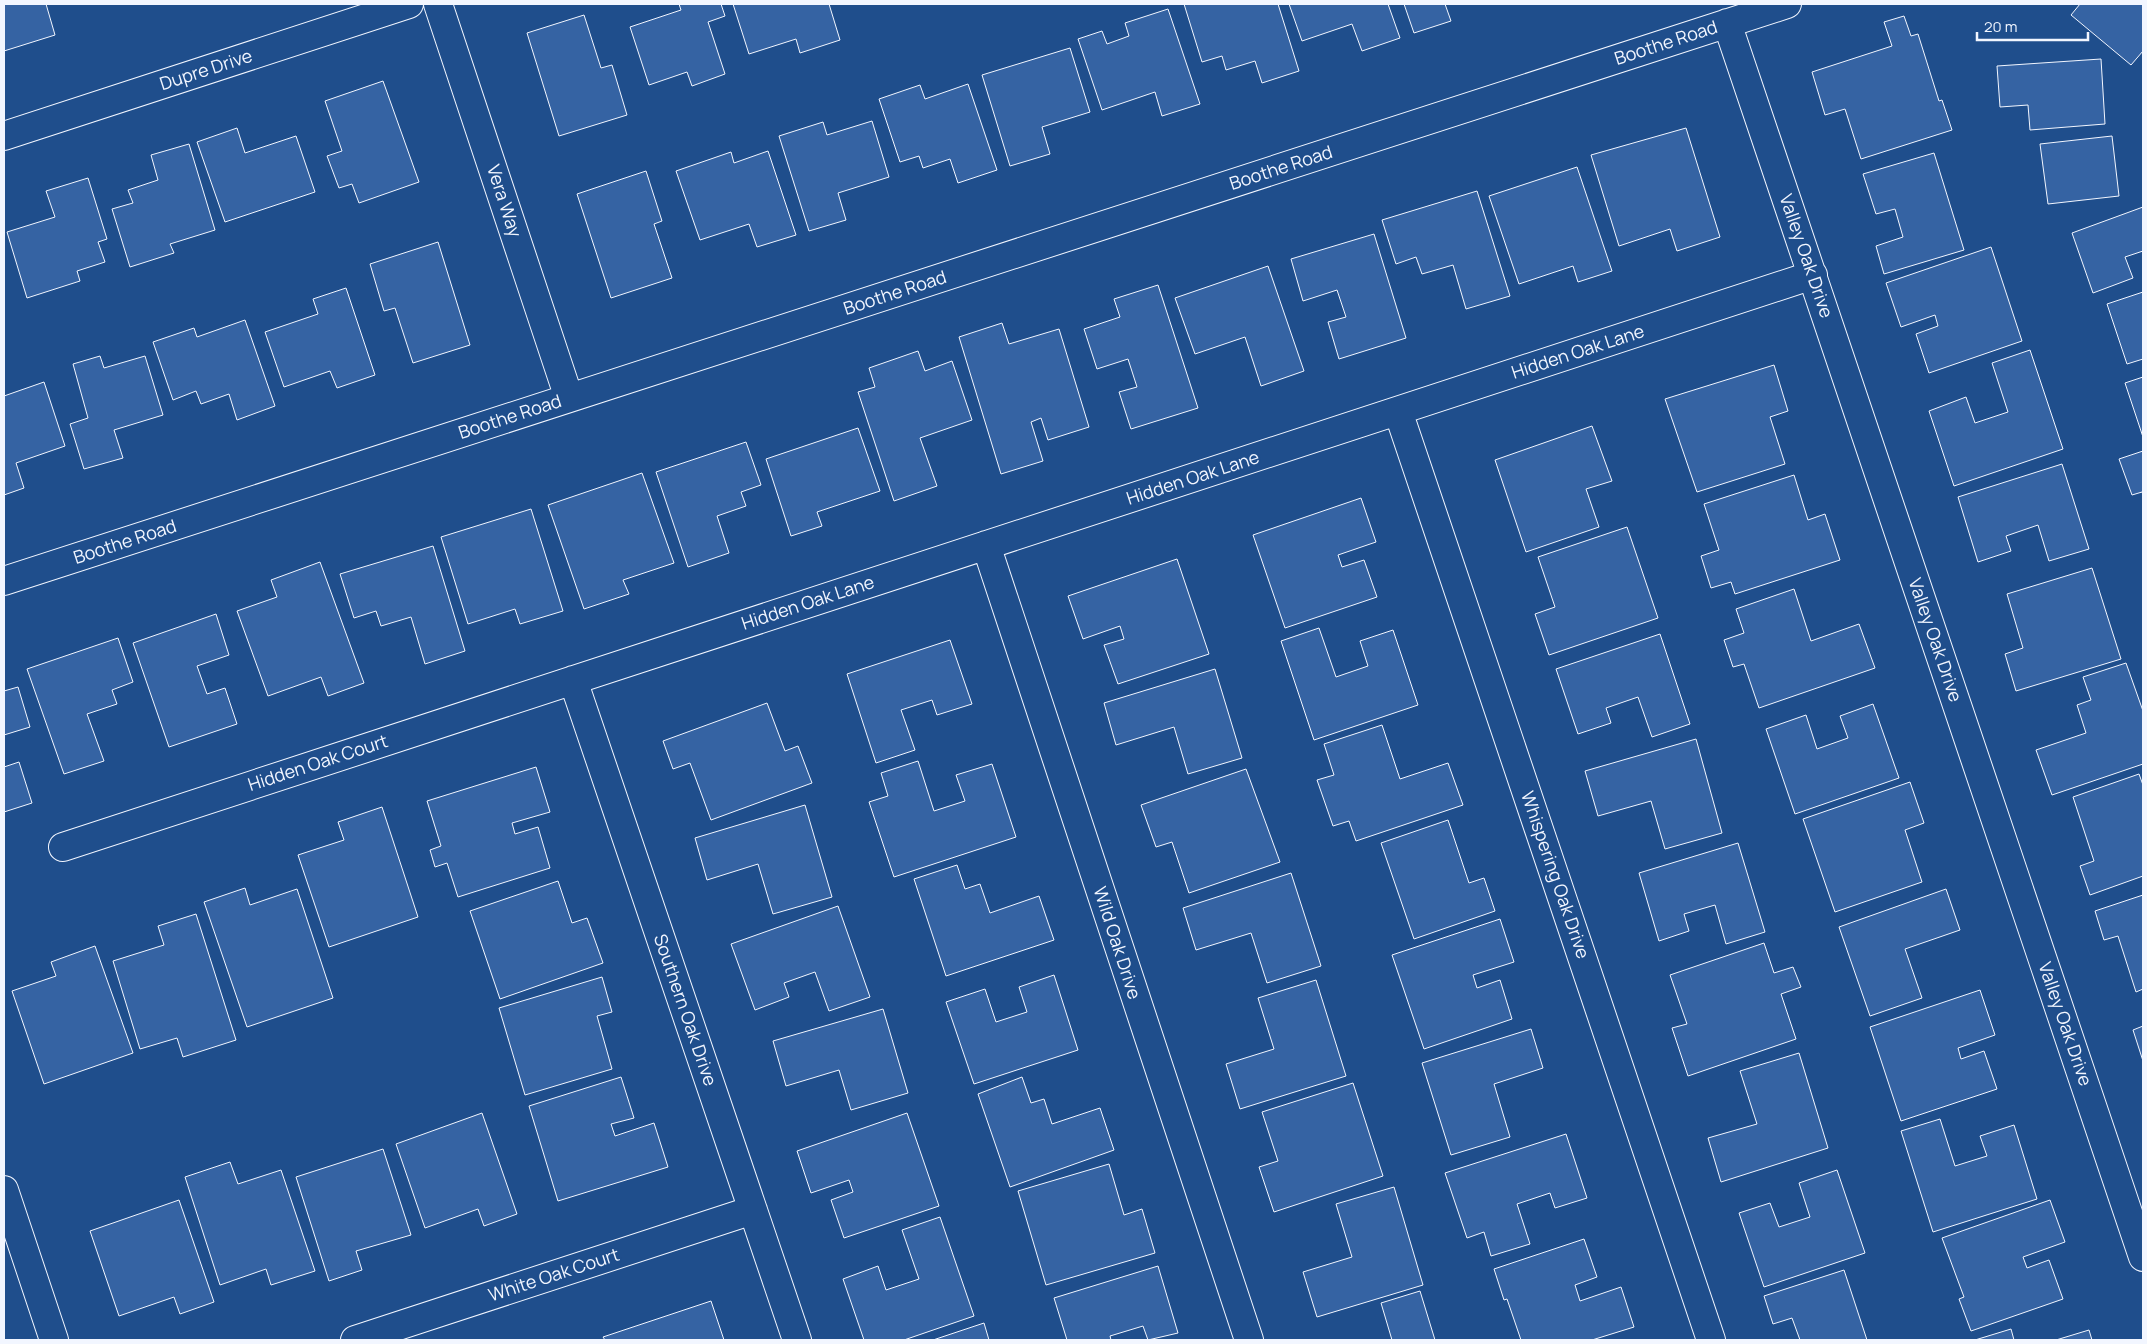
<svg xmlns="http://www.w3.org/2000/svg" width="2147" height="1344" viewBox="0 0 2147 1344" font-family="Manrope,sans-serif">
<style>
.building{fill:#3563a3;stroke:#f2f6ff}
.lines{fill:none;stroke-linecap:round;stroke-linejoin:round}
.street-casing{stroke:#f2f6ff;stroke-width:30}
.secondary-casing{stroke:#f2f6ff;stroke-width:30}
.street{stroke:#1f4e8c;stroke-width:28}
.secondary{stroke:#1f4e8c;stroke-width:28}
.labels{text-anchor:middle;stroke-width:4;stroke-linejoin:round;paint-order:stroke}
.street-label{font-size:18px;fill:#f2f6ff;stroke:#1f4e8c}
</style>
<rect width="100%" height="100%" fill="#1f4e8c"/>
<!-- building -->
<path class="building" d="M4,4h42l9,31 -51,16z
M679,4h42l4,12 -17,6 17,52 -33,12 -5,-14 -38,13 -19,-58 51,-17z
M733,4h96l11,36 -40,13 -4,-14 -47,15z
M1184,4h94l21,67 -37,12 -7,-22 -29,9 -4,-14 -20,6z
M1289,4h99l12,34 -38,13 -10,-27 -50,17z
M1404,4h41l6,17 -37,12z
M2080,4h63v47l-12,14 -60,-50z
M1168,9l32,95 -38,12 -7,-24 -53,18 -24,-71 24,-8 5,13 22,-8 -4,-13z
M584,15l17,53 11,-3 15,50 -68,21 -32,-103z
M1904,16l7,20 7,-2 21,67 3,-1 10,30 -91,29 -16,-50 -20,6 -13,-43 80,-26 -8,-24z
M1070,48l20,64 -48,15 8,27 -40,12 -28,-91z
M2101,59l4,65 -75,6 -2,-25 -28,2 -3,-41z
M383,81l36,101 -60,21 -7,-19 -13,4 -12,-32 15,-5 -17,-50z
M968,84l29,86 -39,13 -8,-24 -27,9 -4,-12 -19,6 -21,-63 41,-14 5,14z
M872,121l17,56 -51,16 8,27 -37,11 -30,-95 44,-14 4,13z
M237,128l8,25 51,-17 19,56 -90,30 -28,-80z
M1686,128l34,109 -43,14 -7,-22 -51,17 -28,-91z
M2112,136l7,60 -71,8 -8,-60z
M189,144l26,86 -45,14 4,9 -44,14 -18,-58 21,-6 -5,-13 30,-10 -7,-25z
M768,151l28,84 -39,12 -8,-23 -49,16 -24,-69 55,-19 3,11z
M1934,153l30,97 -80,24 -8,-28 27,-9 -8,-28 -19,5 -13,-40z
M1577,167l35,104 -34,11 -5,-16 -54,18 -30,-88z
M646,171l16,50 -8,3 18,54 -61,20 -34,-104z
M88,178l19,61 -9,3 7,20 -28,9 3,10 -53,17 -20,-66 48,-15 -9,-26z
M1477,191l33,105 -44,13 -13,-44 -31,9 -6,-17 -20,7 -14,-44z
M2143,207v44l-18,6 8,21 -40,15 -21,-60z
M1374,234l32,104 -67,21 -11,-37 18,-5 -9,-27 -34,11 -12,-42z
M438,242l32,103 -57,18 -18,-55 -11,3 -14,-47z
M1991,247l31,94 -93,32 -13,-39 22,-8 -3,-11 -34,12 -15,-44z
M1268,266l36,105 -43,15 -16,-49 -50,17 -20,-56z
M1158,285l40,123 -67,21 -12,-37 18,-5 -9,-28 -31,10 -13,-40 36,-12 -6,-18z
M346,288l29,87 -38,13 -7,-17 -46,16 -19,-55 53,-18 -5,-15z
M2143,292v67l-16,5 -20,-60z
M245,320l30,86 -38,14 -8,-26 -28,10 -5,-13 -23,9 -20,-58 41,-14 3,9z
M1002,323l7,21 50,-15 30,98 -41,13 -7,-22 -10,4 12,39 -42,13 -42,-137z
M2030,350l33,99 -109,37 -25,-75 37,-14 9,26 33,-11 -16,-49z
M918,351l7,20 27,-10 20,59 -52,18 17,48 -43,15 -36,-109 17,-5 -6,-19z
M100,356l4,12 41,-12 18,59 -49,15 9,28 -39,11 -14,-45 18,-6 -15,-54z
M1774,365l14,46 -18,6 15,47 -88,28 -32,-93z
M2143,377v60l-18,-54z
M44,382l21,64 -49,17 8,25 -20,7v-99z
M1592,426l20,55 -26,8 13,38 -73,25 -31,-92z
M858,428l22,63 -63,21 5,14 -31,10 -25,-77z
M746,442l15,43 -20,7 5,14 -29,10 12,37 -41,14 -32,-95z
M2143,451v44l-1,-3 -10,3 -13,-36z
M2062,464l27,85 -40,12 -11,-36 -32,11 5,15 -33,11 -20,-65z
M642,473l32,90 -51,17 6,14 -45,15 -36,-104z
M1794,475l14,45 17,-6 15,46 -105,34 -4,-12 -20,6 -10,-32 18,-6 -15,-46z
M1361,498l15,44 -38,13 4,12 22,-7 13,37 -92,31 -32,-93z
M531,509l32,102 -43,13 -5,-15 -47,15 -27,-87z
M1627,527l31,91 -109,37 -14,-41 20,-7 -17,-50z
M433,546l32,105 -40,13 -14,-47 -30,9 -5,-15 -22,7 -14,-44z
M1177,559l32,95 -91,30 -14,-39 20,-6 -4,-13 -37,13 -15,-43z
M320,562l44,121 -36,13 -7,-19 -53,19 -31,-85 40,-14 -6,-17z
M2092,568l29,91 -105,32 -11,-37 18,-6 -16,-54z
M1794,589l17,52 48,-17 16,44 -116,40 -15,-44 -11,3 -9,-27 20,-7 -8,-24z
M216,614l13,41 -32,11 10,28 18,-6 12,36 -68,23 -36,-104z
M1319,628l17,49 32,-11 -8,-25 33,-11 25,75 -104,35 -33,-99z
M1660,634l30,90 -38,13 -14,-40 -32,11 5,15 -33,11 -22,-65z
M118,638l15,44 -21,8 5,14 -30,10 17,47 -40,13 -37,-105z
M950,640l22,64 -35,11 -5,-15 -31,10 14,40 -39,13 -29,-89z
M2126,663l17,48v53l-91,31 -16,-45 50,-17 -9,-28 14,-5 -8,-23z
M1215,669l27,89 -54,16 -14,-47 -58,18 -12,-42z
M18,687l12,40 -26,8v-44z
M767,703l18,48 13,-5 14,37 -101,37 -21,-57 -17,6 -10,-28z
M1873,704l26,74 -104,36 -29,-85 40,-14 11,34 31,-11 -8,-22z
M1382,725l18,54 48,-16 15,42 -107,36 -7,-20 -16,5 -16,-46 17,-5 -10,-31z
M1696,739l26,94 -57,16 -14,-48 -53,15 -13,-45z
M918,761l16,50 31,-10 -9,-26 36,-11 24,73 -122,40 -25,-75 19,-6 -7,-23z
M19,762l13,41 -28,9v-45z
M536,767l14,45 -38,11 3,11 23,-7 12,41 -92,29 -11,-34 -12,4 -5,-17 11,-4 -14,-45z
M1246,769l34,93 -91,31 -17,-51 -16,5 -15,-42z
M2139,774l4,11v91l-53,19 -10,-29 14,-5 -21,-64z
M1910,782l14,41 -19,7 17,52 -87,30 -32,-93z
M805,805l27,92 -59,17 -15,-50 -51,16 -12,-42z
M382,807l36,110 -89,30 -31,-92 46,-15 -6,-18z
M1448,820l21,63 15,-5 11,33 -81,28 -33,-96z
M1738,843l27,89 -39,12 -11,-39 -31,9 5,17 -30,10 -20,-68z
M957,865l8,24 15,-5 10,29 49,-17 15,44 -108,36 -32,-97z
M1291,873l30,93 -54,17 -16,-50 -55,17 -13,-42z
M558,881l14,42 15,-5 16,45 -103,36 -30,-88z
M245,888l5,17 47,-16 36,109 -86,29 -43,-125z
M1946,889l14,41 -55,19 17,49 -52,18 -31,-89z
M2143,895v94l-7,3 -18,-56 -14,4 -9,-29z
M838,906l32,91 -41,14 -14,-39 -31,11 5,14 -34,13 -24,-66z
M196,914l40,126 -53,17 -6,-19 -37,11 -27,-88 51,-16 -6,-19z
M1500,919l14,43 -41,13 4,13 23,-8 12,39 -88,30 -32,-94z
M1764,943l10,30 19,-6 8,20 -20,7 15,45 -108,37 -16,-48 15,-4 -17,-49z
M95,946l38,107 -89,31 -32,-93 44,-15 -5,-14z
M1054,975l24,75 -104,34 -28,-82 39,-13 11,33 31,-10 -8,-25z
M602,977l10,35 -15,4 15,53 -87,26 -26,-87z
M1316,980l30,96 -106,33 -14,-45 48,-15 -16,-51z
M1980,990l15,45 -37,13 3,11 23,-8 13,38 -96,32 -31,-94z
M883,1009l25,84 -57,17 -12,-40 -53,16 -13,-45z
M2143,1026v35l-10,-31z
M1531,1029l12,39 -49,16 16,53 -59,18 -29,-92z
M1799,1053l29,95 -107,34 -13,-44 49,-14 -17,-53z
M621,1077l13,41 -23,6 4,12 39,-13 14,44 -110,34 -29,-95z
M1022,1077l9,26 13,-4 8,25 48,-16 14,42 -104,37 -32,-93z
M1353,1083l30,93 -109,36 -15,-45 19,-6 -16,-49z
M482,1113l35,101 -33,12 -6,-17 -53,19 -29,-84z
M907,1113l32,93 -95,32 -13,-38 22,-8 -4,-12 -38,13 -14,-42z
M1940,1119l15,47 32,-10 -7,-20 34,-11 23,74 -104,33 -32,-101z
M1566,1134l21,64 -32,10 -5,-15 -33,11 13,40 -39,12 -7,-24 -17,6 -22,-65z
M383,1149l28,86 -55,16 6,19 -33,11 -33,-104z
M230,1162l8,22 43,-14 34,101 -44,14 -5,-16 -46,16 -35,-108z
M1109,1164l15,51 18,-6 13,44 -109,32 -28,-94z
M1837,1170l28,83 -101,34 -25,-74 31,-10 9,24 31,-10 -11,-34z
M1394,1187l29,98 -106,32 -14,-45 49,-15 -16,-53z
M179,1200l35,102 -34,12 -6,-17 -55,19 -29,-85z
M2050,1200l15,42 -42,15 4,11 22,-8 14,39 -92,32 -12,-32 5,-2 -22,-59z
M940,1217l34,99 -70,24h-40l-21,-61 35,-13 8,24 33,-11 -17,-49z
M1584,1239l13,38 -22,8 5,16 41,-14 13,40 -42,13h-71l-14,-41 -3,1 -10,-31z
M1158,1266l20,67 -30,7 -5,-14 -33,10 1,4h-44l-13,-42z
M1844,1270l23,70h-67l-8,-22 -19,6 -9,-28z
M1420,1291l15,49h-43l-11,-37z
M711,1301l13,39h-119l-2,-3z
M984,1323l5,17h-56z
M2011,1329l3,11h-39z
M2089,1330l3,10h-36z"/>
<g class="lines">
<!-- street casing -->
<g class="street-casing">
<path id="street" d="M438,4l131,394
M1727,23l416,1234
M4,136l405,-132
M1398,411l313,929
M986,545l263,795
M4,581l1783,-577
M573,680l224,660
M63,847l1750,-572
M355,1340l398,-130"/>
</g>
<!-- secondary casing -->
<g class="secondary-casing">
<path id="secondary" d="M4,1190l50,150"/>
</g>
<!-- street -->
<use href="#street" class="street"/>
<!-- secondary -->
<use href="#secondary" class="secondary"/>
</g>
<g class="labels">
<!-- street labels -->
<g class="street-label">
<text transform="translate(1666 43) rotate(-18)" y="6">Boothe Road</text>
<text transform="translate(206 70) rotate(-18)" y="6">Dupre Drive</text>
<text transform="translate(1281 168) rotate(-18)" y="6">Boothe Road</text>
<text transform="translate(504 201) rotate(72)" y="6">Vera Way</text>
<text transform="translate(1806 256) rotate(71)" y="6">Valley Oak Drive</text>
<text transform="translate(895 293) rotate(-18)" y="6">Boothe Road</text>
<text transform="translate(1578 352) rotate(-18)" y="6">Hidden Oak Lane</text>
<text transform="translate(510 417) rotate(-18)" y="6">Boothe Road</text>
<text transform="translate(1193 478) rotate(-18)" y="6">Hidden Oak Lane</text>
<text transform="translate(125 542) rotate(-18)" y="6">Boothe Road</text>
<text transform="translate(808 603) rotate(-18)" y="6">Hidden Oak Lane</text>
<text transform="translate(1935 640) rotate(71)" y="6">Valley Oak Drive</text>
<text transform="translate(318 763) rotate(-18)" y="6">Hidden Oak Court</text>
<text transform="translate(1555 875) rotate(71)" y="6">Whispering Oak Drive</text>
<text transform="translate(1117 943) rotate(72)" y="6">Wild Oak Drive</text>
<text transform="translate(685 1010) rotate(71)" y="6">Southern Oak Drive</text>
<text transform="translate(2065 1024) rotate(71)" y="6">Valley Oak Drive</text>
<text transform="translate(554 1275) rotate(-18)" y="6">White Oak Court</text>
</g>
</g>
<!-- border -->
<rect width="2147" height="1344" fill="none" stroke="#f2f6ff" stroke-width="10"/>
<!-- scale -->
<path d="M1977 32v8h111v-8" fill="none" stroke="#f2f6ff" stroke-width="2.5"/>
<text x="1984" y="32" font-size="15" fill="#f2f6ff" stroke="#1f4e8c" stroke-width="4" paint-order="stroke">20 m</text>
</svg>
